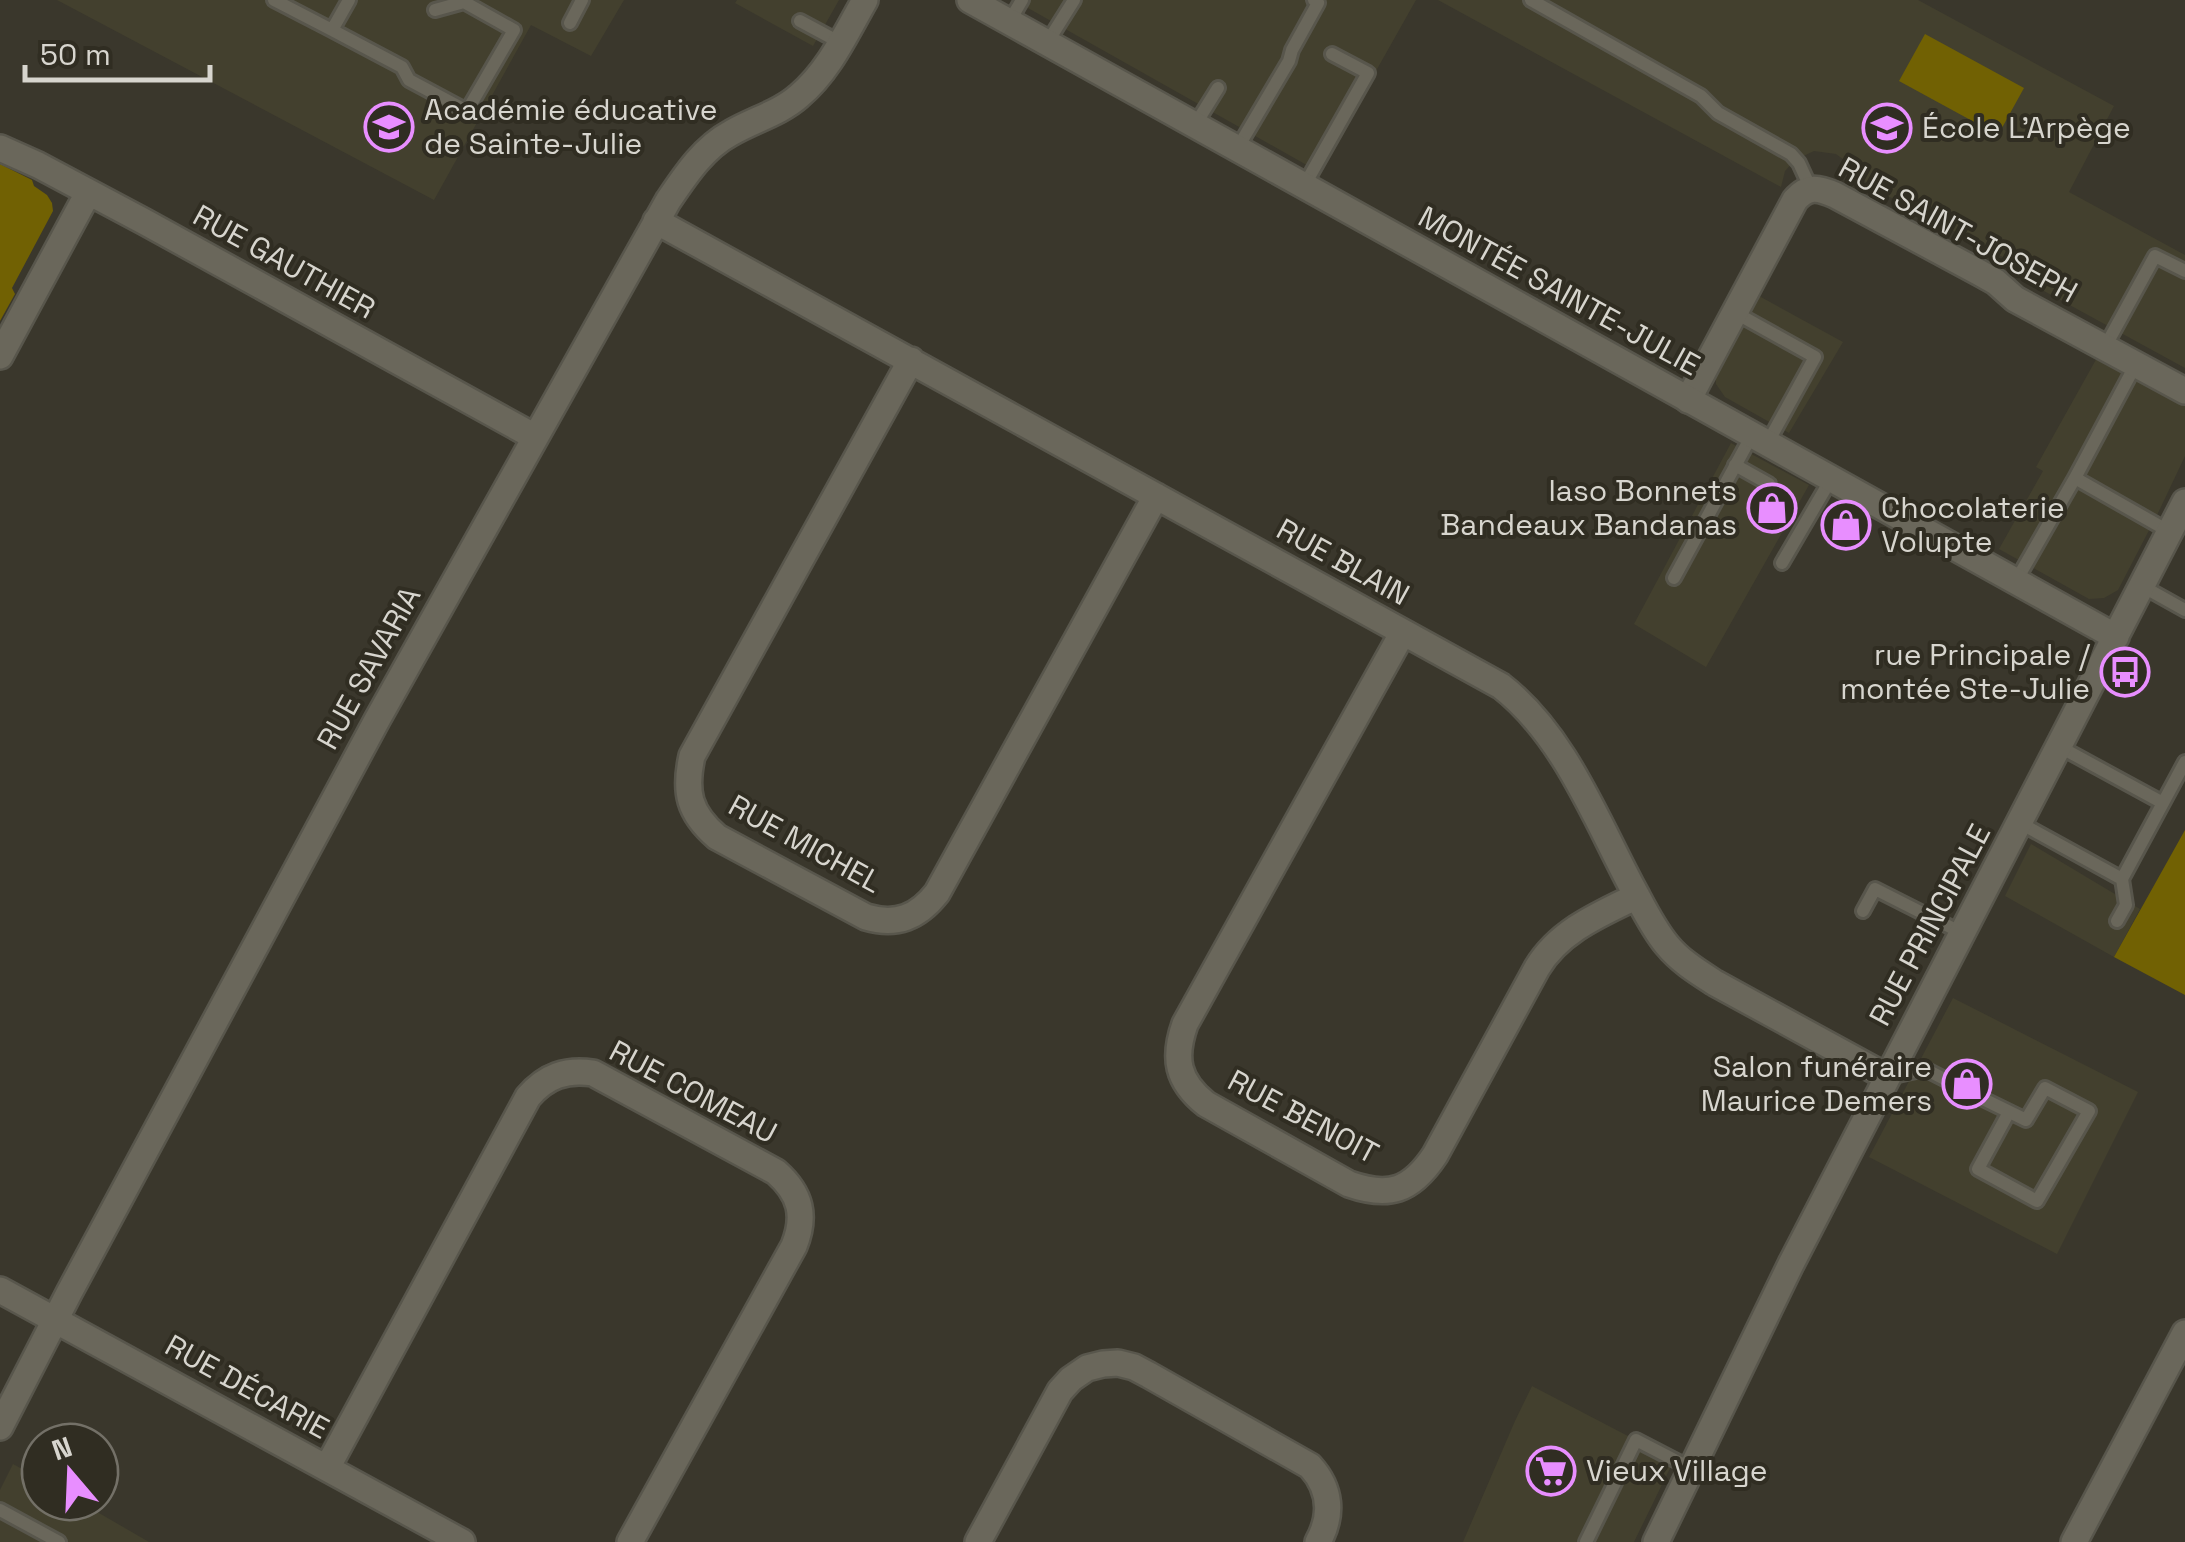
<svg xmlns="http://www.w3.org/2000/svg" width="2185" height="1542" viewBox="0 0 2185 1542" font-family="'Space Grotesk',sans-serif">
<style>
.built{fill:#43402e}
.green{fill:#716103}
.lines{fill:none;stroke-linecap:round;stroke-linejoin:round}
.lane-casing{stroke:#58564c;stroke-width:18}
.street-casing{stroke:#58564c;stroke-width:30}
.secondary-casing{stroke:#58564c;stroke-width:30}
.lane{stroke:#6a675b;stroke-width:12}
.street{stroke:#6a675b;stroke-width:25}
.secondary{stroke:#6a675b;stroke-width:25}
.labels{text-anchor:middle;stroke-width:8;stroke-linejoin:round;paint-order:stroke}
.poi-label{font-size:30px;fill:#d7d5ce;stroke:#302d22;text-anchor:start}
.street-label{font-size:30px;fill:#d7d5ce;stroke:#302d22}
</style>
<rect width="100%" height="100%" fill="#3a372c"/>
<!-- built -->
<path class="built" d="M57,0h567l-33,56 -60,-31 -97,175z
M737,0h102l-26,46 -78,-43z
M1014,0h402l-97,172z
M1438,0h480l196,106 -45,86 116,63v113l-152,-83 -5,-4 -10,-16 -149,-79 -18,-21 -15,-11 -22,-3 -19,9 -10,11 -4,16z
M1759,296l84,46 -54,91 -64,-36 -9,-13v-8z
M2098,356l87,47v53l-26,55 -41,79 -14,8 -15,1 -90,-50 44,-78 -7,-4z
M1731,443l78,42 -103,182 -72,-43z
M2031,844l109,65 -26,48 -109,-61z
M1953,998l185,94 -81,162 -188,-97z
M1532,1386l142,74 -40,82h-171l52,-121z
M13,1464l27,15v23h40l69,40h-149v-52z"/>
<!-- green -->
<path class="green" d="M1925,34l99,54 -26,47 -99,-54z
M0,164l32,16 2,6 13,9 5,8 1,8 -41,77 3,6 -15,27z
M2185,830v165l-71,-38z"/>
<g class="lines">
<!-- lane casing -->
<g class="lane-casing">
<path id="lane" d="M274,0l58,30 17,-30
M1531,0l170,96 17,17 73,41 8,9 12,26
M800,21l41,22
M1009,22l13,-22
M570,23l12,-23
M332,30l70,37 7,13 58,31 47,-81 -50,-28 -29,8
M1047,43l27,-43
M1195,125l23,-37
M1237,149l52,-88 3,-11 26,-47 -4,-3
M1304,186l64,-113 -36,-19
M1734,312l81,45 -48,87
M2105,347l50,-91 30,15
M1735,465l34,19
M2075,478l95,54
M1782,563l49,-84
M1674,578l78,-143
M2016,581l59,-103 61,-114
M2142,586l43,24
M2060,747l103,56
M2020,823l102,56 63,-117
M1863,911l12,-22 87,44
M2117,921l9,-16 -4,-26
M1889,1077l36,-8 33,17
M1979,1097l47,23 19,-32 44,23 -52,90 -59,-32 31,-57
M0,1510l59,32
M1586,1542l50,-102 56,29"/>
</g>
<!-- street casing -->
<g class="street-casing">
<path id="street" d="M0,148l38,17 107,57 390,215
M656,221l845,465c62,48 94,131 130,199 11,20 21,42 36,60 13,16 31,27 48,38l172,94
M0,356l88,-163
M911,360l-219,396c-8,36 -3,57 25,81l149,80c31,9 52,0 71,-24l219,-397
M1688,400l107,-200c13,-15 24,-12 40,-5l145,78 16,9 19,17 170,92
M1403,632l-218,392c-12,34 -8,57 21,80l143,80c40,14 62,7 86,-29l102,-187c22,-37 63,-54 100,-72
M0,1290l462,252
M0,1427l69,-134 308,-573 291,-519c17,-25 35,-53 63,-68 22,-13 49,-20 68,-37 30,-25 47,-63 66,-96
M327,1468l201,-371c18,-21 38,-28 65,-24l183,99c25,22 30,44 18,74l-164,296
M978,1542l82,-151 11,-12 16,-11 16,-4 15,-1 16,4 15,8 161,91c21,23 23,49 8,76
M2074,1542l111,-209"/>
</g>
<!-- secondary casing -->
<g class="secondary-casing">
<path id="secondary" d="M970,0l1146,637
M1656,1542l135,-278 394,-762"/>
</g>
<!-- lane -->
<use href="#lane" class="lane"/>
<!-- street -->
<use href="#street" class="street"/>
<!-- secondary -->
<use href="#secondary" class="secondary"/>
</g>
<!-- icons -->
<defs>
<g id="school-ring" transform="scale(2.5)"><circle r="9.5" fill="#302d22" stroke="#e88eff" stroke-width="1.5"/><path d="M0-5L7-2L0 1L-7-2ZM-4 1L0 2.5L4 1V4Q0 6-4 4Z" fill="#e88eff"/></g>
<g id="shop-ring" transform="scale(2.5)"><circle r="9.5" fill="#302d22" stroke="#e88eff" stroke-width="1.5"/><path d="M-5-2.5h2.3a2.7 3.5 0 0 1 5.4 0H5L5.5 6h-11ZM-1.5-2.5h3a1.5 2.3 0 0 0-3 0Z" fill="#e88eff"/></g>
<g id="bus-ring" transform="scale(2.5)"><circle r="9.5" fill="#302d22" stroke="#e88eff" stroke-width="1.5"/><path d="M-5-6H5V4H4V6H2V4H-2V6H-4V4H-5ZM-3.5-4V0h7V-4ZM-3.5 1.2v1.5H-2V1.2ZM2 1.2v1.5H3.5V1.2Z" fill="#e88eff"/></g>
<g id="supermarket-ring" transform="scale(2.5)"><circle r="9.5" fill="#302d22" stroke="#e88eff" stroke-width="1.5"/><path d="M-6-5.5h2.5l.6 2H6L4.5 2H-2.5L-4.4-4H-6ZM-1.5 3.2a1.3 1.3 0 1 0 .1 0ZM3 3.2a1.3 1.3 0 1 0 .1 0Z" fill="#e88eff"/></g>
</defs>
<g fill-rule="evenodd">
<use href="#school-ring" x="389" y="127"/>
<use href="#school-ring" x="1887" y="128"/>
<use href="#shop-ring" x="1772" y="508"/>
<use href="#shop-ring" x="1846" y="525"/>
<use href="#bus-ring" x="2125" y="672"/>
<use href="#shop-ring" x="1967" y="1084"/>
<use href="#supermarket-ring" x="1551" y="1471"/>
</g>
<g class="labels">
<!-- poi labels -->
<g class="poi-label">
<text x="424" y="120">Académie éducative<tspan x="424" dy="34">de Sainte-Julie</tspan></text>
<text x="1922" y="138">École L'Arpège</text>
<text x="1737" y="501" text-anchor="end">Iaso Bonnets<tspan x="1737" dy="34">Bandeaux Bandanas</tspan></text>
<text x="1881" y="518">Chocolaterie<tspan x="1881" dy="34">Volupte</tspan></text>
<text x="2090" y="665" text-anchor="end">rue Principale /<tspan x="2090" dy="34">montée Ste-Julie</tspan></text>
<text x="1932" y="1077" text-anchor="end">Salon funéraire<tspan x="1932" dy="34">Maurice Demers</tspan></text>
<text x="1586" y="1481">Vieux Village</text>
</g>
<!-- street labels -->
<g class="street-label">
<text transform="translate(1958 230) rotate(29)" y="10">RUE SAINT-JOSEPH</text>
<text transform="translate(284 262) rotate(29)" y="10">RUE GAUTHIER</text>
<text transform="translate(1559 291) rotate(29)" y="10">MONTÉE SAINTE-JULIE</text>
<text transform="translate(1343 562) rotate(29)" y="10">RUE BLAIN</text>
<text transform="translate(369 668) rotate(-61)" y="10">RUE SAVARIA</text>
<text transform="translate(805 844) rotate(29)" y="10">RUE MICHEL</text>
<text transform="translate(1930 925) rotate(-62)" y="10">RUE PRINCIPALE</text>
<text transform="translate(693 1092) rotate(28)" y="10">RUE COMEAU</text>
<text transform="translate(1303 1117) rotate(28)" y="10">RUE BENOIT</text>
<text transform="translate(247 1387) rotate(29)" y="10">RUE DÉCARIE</text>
</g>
</g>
<!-- north arrow -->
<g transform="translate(70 1472) rotate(341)"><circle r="48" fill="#302d22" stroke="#737067" stroke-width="2.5"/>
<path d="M0-8L18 38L0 25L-18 38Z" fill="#e88eff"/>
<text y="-15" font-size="28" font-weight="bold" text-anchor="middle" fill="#d7d5ce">N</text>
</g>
<!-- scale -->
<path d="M25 65v15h185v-15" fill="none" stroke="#d7d5ce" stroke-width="5"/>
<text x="40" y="65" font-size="30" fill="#d7d5ce" stroke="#302d22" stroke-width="8" paint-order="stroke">50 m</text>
</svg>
